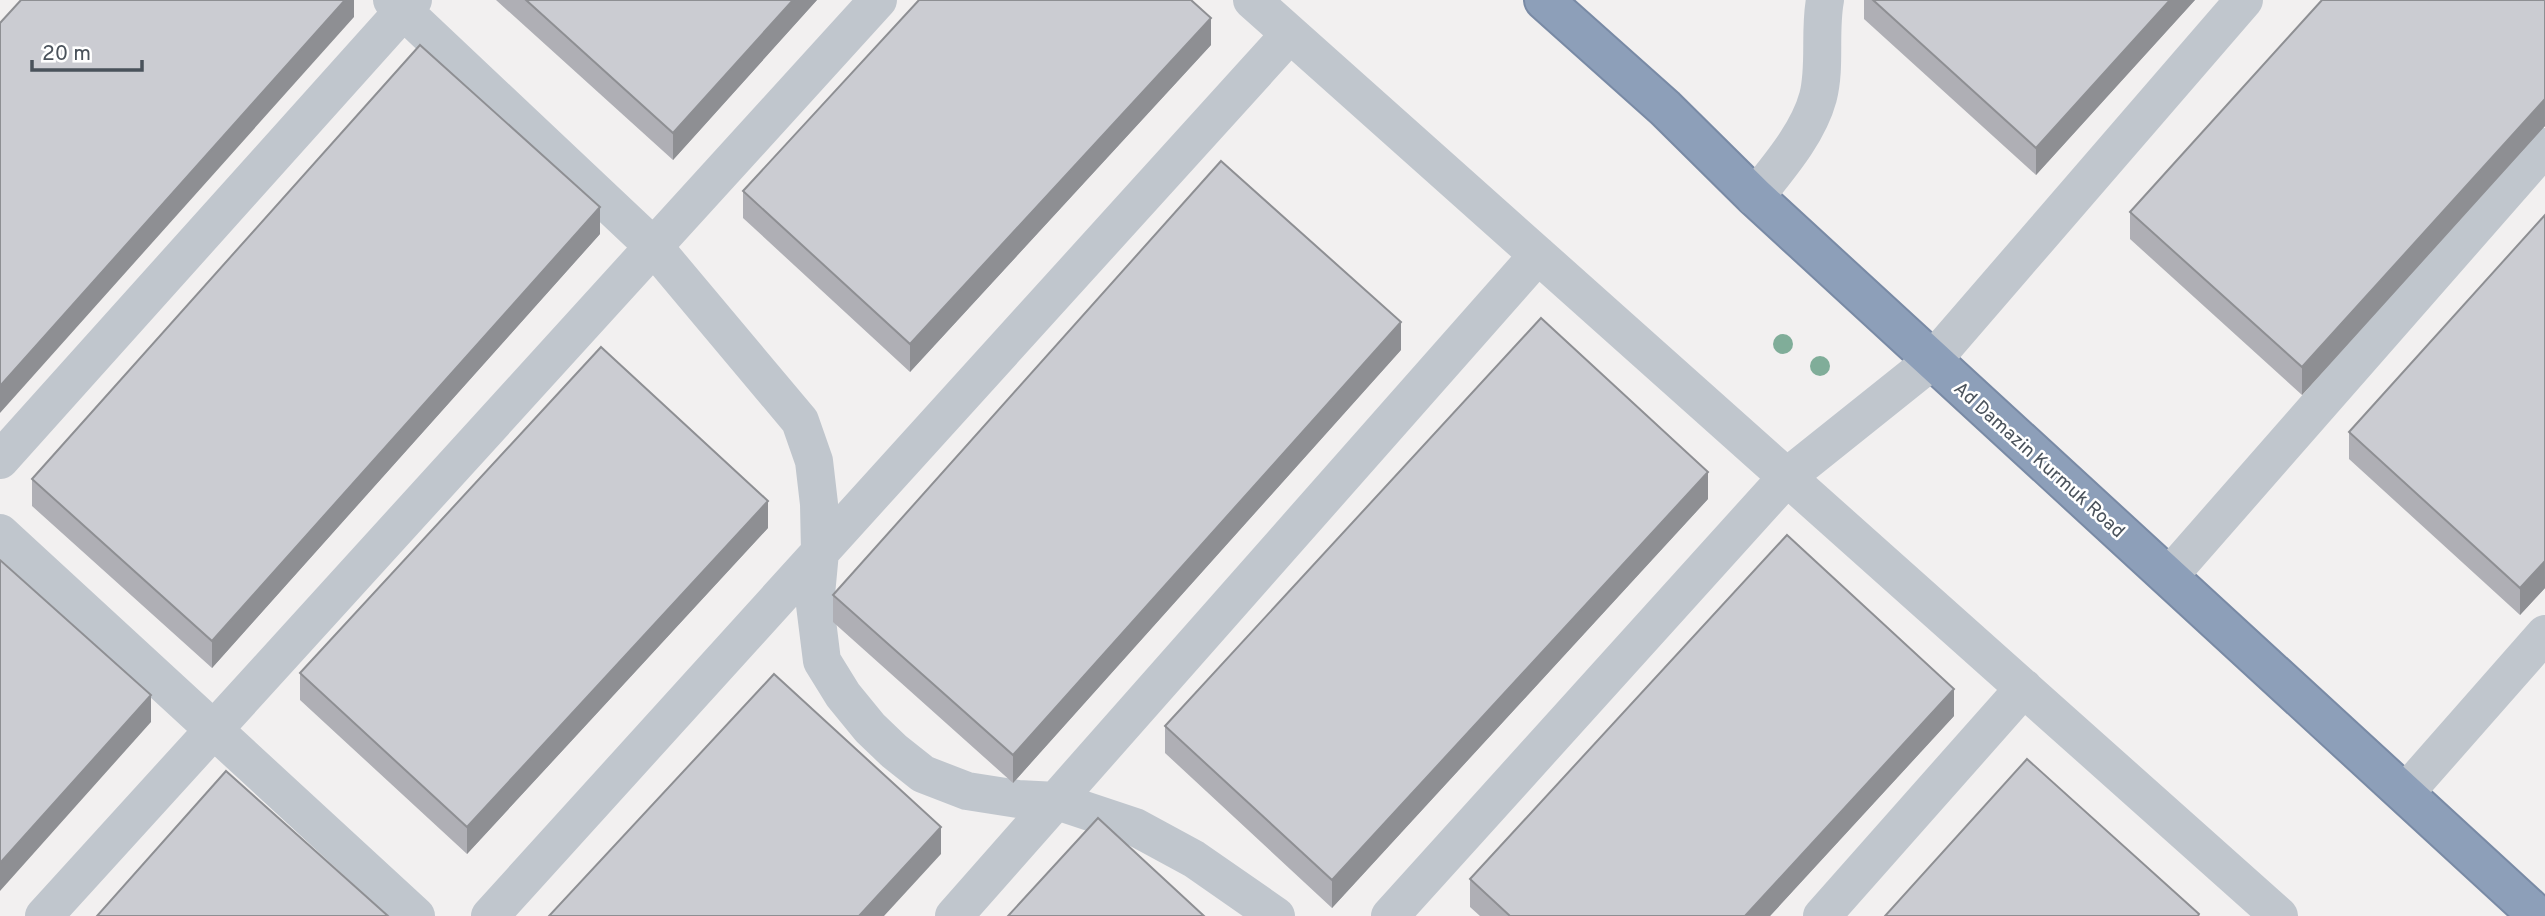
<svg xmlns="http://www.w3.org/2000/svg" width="2545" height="916" viewBox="0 0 2545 916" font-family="Overpass,sans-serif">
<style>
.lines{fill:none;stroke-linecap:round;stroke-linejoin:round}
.highway-casing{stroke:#798aa5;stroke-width:42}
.minor{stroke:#c0c6cd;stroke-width:38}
.highway{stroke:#8d9fb9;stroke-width:38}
.tree{fill:#80ad99}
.wall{fill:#afafb5}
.shaded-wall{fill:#8e8f93}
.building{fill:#cbccd2;stroke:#8e8f93;stroke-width:2}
.labels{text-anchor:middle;stroke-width:5;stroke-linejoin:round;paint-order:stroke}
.street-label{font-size:19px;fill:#4a525b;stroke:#fff}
</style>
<rect width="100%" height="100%" fill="#f2f0f0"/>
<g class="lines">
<!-- highway casing -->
<g class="highway-casing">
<path id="highway" d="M1544,0l121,108 90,89 783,719"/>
</g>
<!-- minor -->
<path class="minor" d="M392,0l262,247 146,174 14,40 5,43 1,48 -5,53 7,56 21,34 27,33 24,23 29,23 44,17 51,8 39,2 78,26 59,32 82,57
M1252,0l1027,916
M1755,197c23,-29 53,-63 63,-100 8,-31 1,-65 7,-97
M0,460l413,-460
M0,533l416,383
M2169,576l376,-429
M2406,792l139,-158
M44,916l834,-916
M490,916l800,-882
M954,916l584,-661
M1390,916l397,-439 145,-116 312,-361
M1822,916l202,-228"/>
<!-- highway -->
<use href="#highway" class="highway"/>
</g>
<!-- trees -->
<g class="tree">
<circle cx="1783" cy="344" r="10"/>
<circle cx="1820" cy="366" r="10"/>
</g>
<!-- wall -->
<path class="wall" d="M496,0h321l-144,160z
M1864,0h331l-159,175 -172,-156z
M2545,0v126l-243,269 -172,-156v-27z
M1211,45l-301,327 -167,-154v-27z
M2545,215v373l-25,27 -171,-156v-27z
M600,234l-388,434 -180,-162v-27z
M1401,350l-388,433 -180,-161v-27z
M1708,499l-376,409 -167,-155v-27z
M768,528l-301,326 -167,-154v-27z
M1954,716l-184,200h-290l-10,-9v-28z"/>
<!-- shaded-wall -->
<path class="shaded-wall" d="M345,0h9v17l-354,396v-27z
M793,0h24l-144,160v-27z
M2170,0h25l-159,175v-27z
M1211,18v27l-301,327v-28z
M2545,99v27l-243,269v-28z
M600,207v27l-388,434v-27z
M1401,322v28l-388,433v-28z
M1708,472v27l-376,409v-28z
M768,501v27l-301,326v-27z
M2545,561v27l-25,27v-27z
M1954,689v27l-184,200h-25z
M151,695v27l-151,169v-28z
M941,827v27l-57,62h-25z"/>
<!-- building -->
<path class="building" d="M21,0h324l-345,386v-363z
M526,0h267l-120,133z
M919,0h272l20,18 -301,326 -167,-153z
M1873,0h297l-134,148z
M2322,0h223v99l-243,268 -172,-155z
M420,45l180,162 -388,434 -180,-162z
M1221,161l180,161 -388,433 -180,-160z
M2545,215v346l-25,27 -171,-156z
M1541,318l167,154 -376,408 -167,-154z
M601,347l167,154 -301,326 -167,-154z
M1787,535l167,154 -209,227h-235l-40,-37z
M0,560l151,135 -151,168z
M774,674l167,153 -82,89h-310z
M2027,759l172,155 -1,2h-313z
M226,771l162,145h-291z
M1098,818l106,98h-196z"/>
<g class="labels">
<!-- street labels -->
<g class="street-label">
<text transform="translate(2040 459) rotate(42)" y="7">Ad Damazin Kurmuk Road</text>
</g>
</g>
<!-- scale -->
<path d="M32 60v10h110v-10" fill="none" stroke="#4a525b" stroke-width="3.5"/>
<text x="42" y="60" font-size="21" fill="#4a525b" stroke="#ffffff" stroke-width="5" paint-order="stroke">20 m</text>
</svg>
